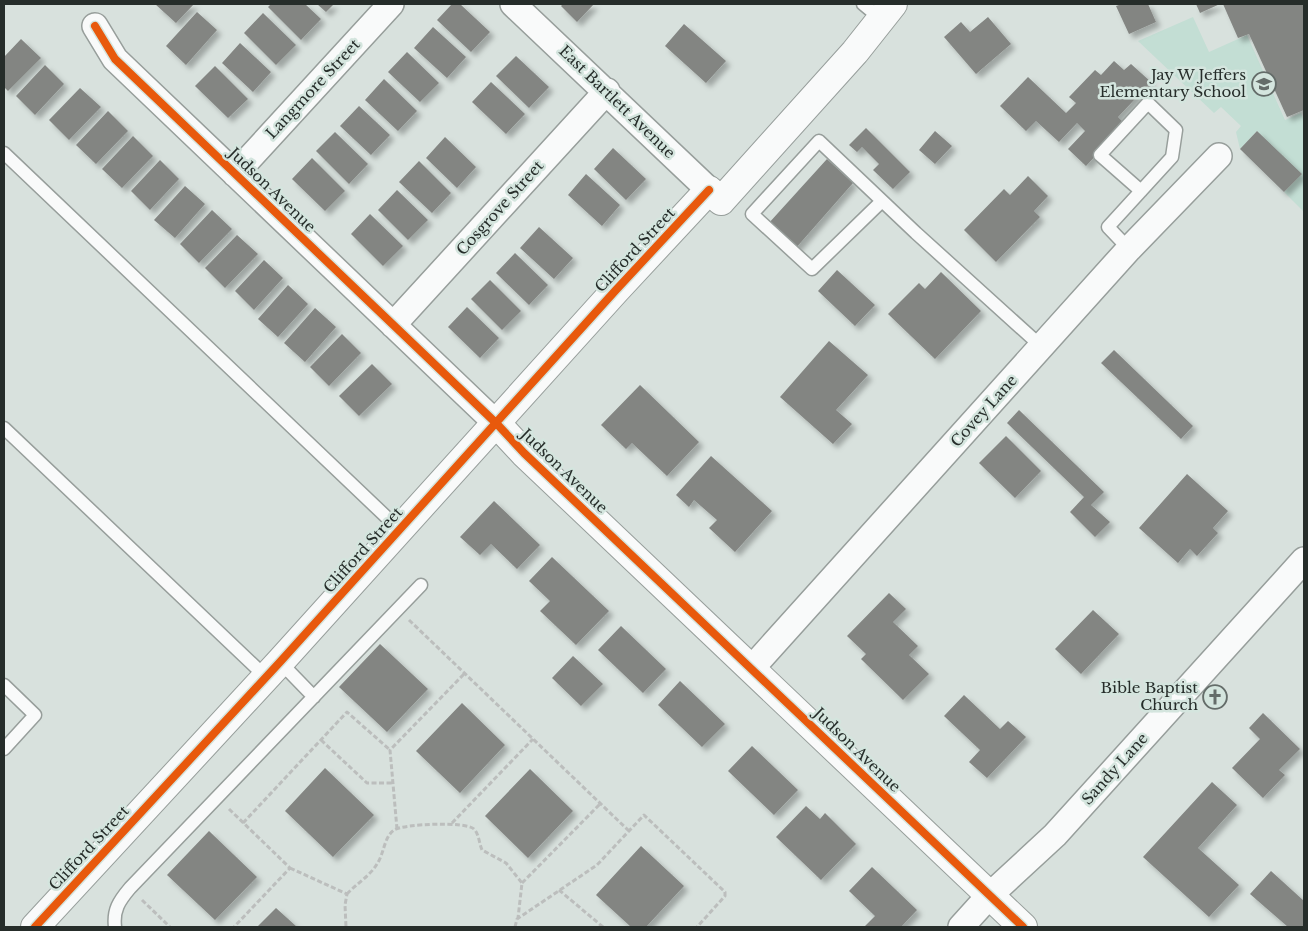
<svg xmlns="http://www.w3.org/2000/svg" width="1308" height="931" viewBox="0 0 1308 931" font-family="'Libre Baskerville',serif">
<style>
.green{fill:#c3ded4}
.building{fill:#838582;filter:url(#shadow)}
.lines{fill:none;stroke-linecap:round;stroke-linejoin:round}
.service-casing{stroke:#979e9b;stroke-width:15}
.minor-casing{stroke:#979e9b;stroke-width:28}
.tertiary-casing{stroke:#979e9b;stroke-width:30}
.path{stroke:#bcbebd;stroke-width:3;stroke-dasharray:5 2.5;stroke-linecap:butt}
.service{stroke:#f9fafa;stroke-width:12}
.minor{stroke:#f9fafa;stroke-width:25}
.tertiary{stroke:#f9fafa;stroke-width:28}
.cycleway-casing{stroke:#d4e5de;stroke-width:11}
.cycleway{stroke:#e8590c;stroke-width:8}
.labels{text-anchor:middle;stroke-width:5;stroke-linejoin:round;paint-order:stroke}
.poi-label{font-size:15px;fill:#262d2a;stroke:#d4e5de;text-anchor:end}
.street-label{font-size:15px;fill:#262d2a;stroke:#d4e5de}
</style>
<defs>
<filter id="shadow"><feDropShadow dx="4.5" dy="4.5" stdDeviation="2.5" flood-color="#0004"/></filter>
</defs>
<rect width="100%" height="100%" fill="#d8e1dd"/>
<!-- green -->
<path class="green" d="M1193,17l16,35 38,-17 38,85 16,-7 3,7v92l-20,-20 17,-18 -44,-43 -17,18 -4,-17 5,-6 -20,-19 -7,6 -76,-72z"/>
<!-- building -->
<path class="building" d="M155,4h39l-18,19z
M271,4h34l16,15 -20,21 -33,-33z
M317,4h17l-8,8z
M452,4h8l30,28 -19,20 -34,-32z
M563,4h31l-17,18 -16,-16z
M1122,4h26l8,18 -27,12 -13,-28z
M1196,4h24l-20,9z
M1223,4h81v106l-17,7 -38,-83 -11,4z
M197,12l20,18 -31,35 -20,-19z
M263,13l33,32 -20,20 -32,-32z
M988,17l23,27 -35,30 -32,-37 17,-15 9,10z
M684,24l42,37 -20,22 -41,-37z
M433,27l33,30 -19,21 -33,-30z
M21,39l20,19 -33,33 -4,-4v-30z
M240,43l31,29 -18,20 -31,-29z
M407,52l32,31 -19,19 -32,-30z
M516,56l33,31 -20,21 -33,-32z
M1114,61l10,9 7,-6 20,18 -33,35 7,7 -39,42 -18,-17 17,-18 -8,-8 -18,19 -23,-21 -10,10 -26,-25 28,-29 38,36 10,-10 -7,-6 26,-27 6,5z
M45,65l19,19 -29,31 -19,-19z
M215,66l33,33 -20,19 -33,-32z
M384,79l33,32 -19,20 -33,-31z
M491,82l34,32 -19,20 -34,-32z
M80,88l21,19 -32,33 -20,-20z
M359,106l31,29 -19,20 -31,-29z
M108,111l20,20 -32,33 -20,-19z
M866,128l44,44 -17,17 -20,-19 6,-6 -17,-17 -5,5 -8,-7z
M935,131l17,15 -17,18 -16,-14z
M1257,131l45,43 -18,18 -44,-43z
M335,132l33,32 -19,20 -33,-33z
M133,136l20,20 -31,32 -20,-19z
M445,137l31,30 -19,21 -31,-30z
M613,148l33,31 -20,21 -32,-31z
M312,158l33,33 -20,20 -33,-32z
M827,159l26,24 -58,66 -27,-25z
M160,160l19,19 -29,31 -19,-19z
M419,161l32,32 -19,20 -33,-31z
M586,174l34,31 -18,21 -34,-31z
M1028,176l20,20 -14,15 6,6 -44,45 -32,-32 40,-41 6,6z
M185,186l20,18 -30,34 -21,-18z
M397,190l31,30 -20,20 -30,-30z
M212,210l20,19 -33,34 -19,-19z
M370,214l33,32 -20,20 -32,-32z
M539,227l34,31 -19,21 -34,-31z
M237,235l21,19 -33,34 -20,-20z
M515,253l33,32 -19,20 -33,-32z
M264,260l19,18 -29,32 -19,-19z
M837,270l38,35 -20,21 -37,-35z
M941,272l40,39 -46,48 -47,-45 31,-31 6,6z
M490,280l31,31 -19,19 -31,-31z
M288,285l20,19 -30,33 -20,-18z
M467,307l32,31 -19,20 -32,-31z
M315,308l21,19 -31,35 -21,-19z
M342,334l19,19 -32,33 -19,-19z
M829,341l39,34 -32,35 16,14 -19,20 -53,-47z
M1114,350l79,76 -12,13 -80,-76z
M372,364l20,20 -33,32 -20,-20z
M640,385l59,57 -32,34 -35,-33 -6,6 -25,-24z
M1019,410l85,82 -13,13 19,17 -15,15 -25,-25 14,-15 -77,-74z
M1006,436l35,35 -26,27 -36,-35z
M711,456l61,55 -37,41 -26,-24 8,-8 -23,-20 -5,7 -13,-12z
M1187,474l41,37 -15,17 5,5 -21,23 -7,-7 -12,14 -39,-35z
M494,501l46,44 -23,24 -26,-25 -11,11 -20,-18z
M552,557l57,54 -33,34 -36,-34 10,-10 -21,-20z
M889,593l17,16 -13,13 25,24 -9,9 20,19 -26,26 -42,-41 5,-5 -19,-18z
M1093,610l26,24 -38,40 -26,-25z
M621,626l45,43 -23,24 -45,-43z
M380,644l48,45 -41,43 -48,-45z
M573,656l30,28 -22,22 -29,-28z
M680,681l45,43 -23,23 -44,-42z
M964,695l36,34 8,-8 18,16 -39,41 -18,-16 11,-12 -36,-34z
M462,703l43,42 -45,48 -44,-42z
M1263,713l37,36 -21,21 6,5 -22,23 -31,-30 28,-29 -11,-11z
M752,746l46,44 -24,25 -46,-44z
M325,768l49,47 -41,42 -48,-46z
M530,769l43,42 -45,47 -43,-42z
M1212,782l25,23 -39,43 41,37 -30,32 -66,-60z
M806,806l14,13 5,-6 31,31 -35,36 -45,-43z
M209,831l48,46 -42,43 -48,-45z
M641,846l43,40 -38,41h-15l-35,-32z
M872,867l45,43 -16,17h-37l11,-11 -26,-25z
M1271,871l33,30v26h-16l-38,-33z
M276,908l21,19h-40z"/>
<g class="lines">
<!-- service casing -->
<g class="service-casing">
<path id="service" d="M863,4l18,15
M4,153l396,377
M882,201l-70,68 -60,-55 67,-73 97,92 126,114
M1129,249l-21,-22 64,-70 4,-27 -28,-27 -48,52 41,36
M4,428l262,249
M280,662l34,35
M4,685l31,30 -31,34
M115,927c-2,-17 4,-26 15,-39l291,-303"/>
</g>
<!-- minor casing -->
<g class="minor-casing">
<path id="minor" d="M513,4l196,186
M95,26l20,33 382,365
M235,174l156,-170
M393,325l214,-234
M751,669l378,-420 90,-93
M961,927l28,-31 66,-61 249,-275"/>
</g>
<!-- tertiary casing -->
<g class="tertiary-casing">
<path id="tertiary" d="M497,424l27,29 499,474
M35,927l245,-265 335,-371 94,-101 12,11 134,-149 38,-48"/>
</g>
<!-- path -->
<path class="path" d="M409,620l220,211
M321,740l46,43h26
M229,809l61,59 -56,59
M243,823l104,-111 43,38
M452,823l81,-84
M397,829l-7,-79 75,-77
M290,868l57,26 -2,11 1,22
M522,883l79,-80
M559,890l44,37
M347,894c9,-10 23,-18 30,-30 7,-10 7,-27 17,-34 9,-6 72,-9 80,-1 5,5 5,14 8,21l24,13 16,20 -4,35
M142,900l28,27
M515,927l2,-8 80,-54 47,-50 81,77v4l-28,31"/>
<!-- service -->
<use href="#service" class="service"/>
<!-- minor -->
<use href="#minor" class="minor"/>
<!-- tertiary -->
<use href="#tertiary" class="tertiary"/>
<!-- cycleway casing -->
<g class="cycleway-casing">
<path id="cycleway" d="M95,26l20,33 382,365 27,29 499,474
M35,927l245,-265 335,-371 94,-101"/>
</g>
<!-- cycleway -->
<use href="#cycleway" class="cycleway"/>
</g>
<!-- icons -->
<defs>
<g id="school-ring" transform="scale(1.25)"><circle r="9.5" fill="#d4e5de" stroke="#646c69" stroke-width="1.5"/><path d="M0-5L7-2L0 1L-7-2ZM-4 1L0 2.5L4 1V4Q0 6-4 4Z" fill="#646c69"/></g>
<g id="church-ring" transform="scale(1.25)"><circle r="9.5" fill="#d4e5de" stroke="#646c69" stroke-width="1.5"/><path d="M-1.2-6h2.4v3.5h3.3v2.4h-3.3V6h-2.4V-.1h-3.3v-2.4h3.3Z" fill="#646c69"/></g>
</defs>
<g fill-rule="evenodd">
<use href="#school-ring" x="1264" y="84"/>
<use href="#church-ring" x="1215" y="697"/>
</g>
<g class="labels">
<!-- poi labels -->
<g class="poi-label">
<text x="1246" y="80">Jay W Jeffers<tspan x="1246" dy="17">Elementary School</tspan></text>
<text x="1198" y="693">Bible Baptist<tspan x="1198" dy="17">Church</tspan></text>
</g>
<!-- street labels -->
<g class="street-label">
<text transform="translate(313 89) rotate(-47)" y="5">Langmore Street</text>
<text transform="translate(617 102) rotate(44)" y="5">East Bartlett Avenue</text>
<text transform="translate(272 190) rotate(44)" y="5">Judson Avenue</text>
<text transform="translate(500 208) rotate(-48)" y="5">Cosgrove Street</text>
<text transform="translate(635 250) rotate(-47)" y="5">Clifford Street</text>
<text transform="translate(984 411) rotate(-48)" y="5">Covey Lane</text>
<text transform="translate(564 471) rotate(44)" y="5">Judson Avenue</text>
<text transform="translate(363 550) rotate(-48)" y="5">Clifford Street</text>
<text transform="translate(857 750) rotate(44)" y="5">Judson Avenue</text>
<text transform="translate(1115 769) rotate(-48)" y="5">Sandy Lane</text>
<text transform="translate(89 848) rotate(-47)" y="5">Clifford Street</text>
</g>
</g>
<!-- border -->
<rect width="1308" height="931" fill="none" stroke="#262d2a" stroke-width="10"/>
</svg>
